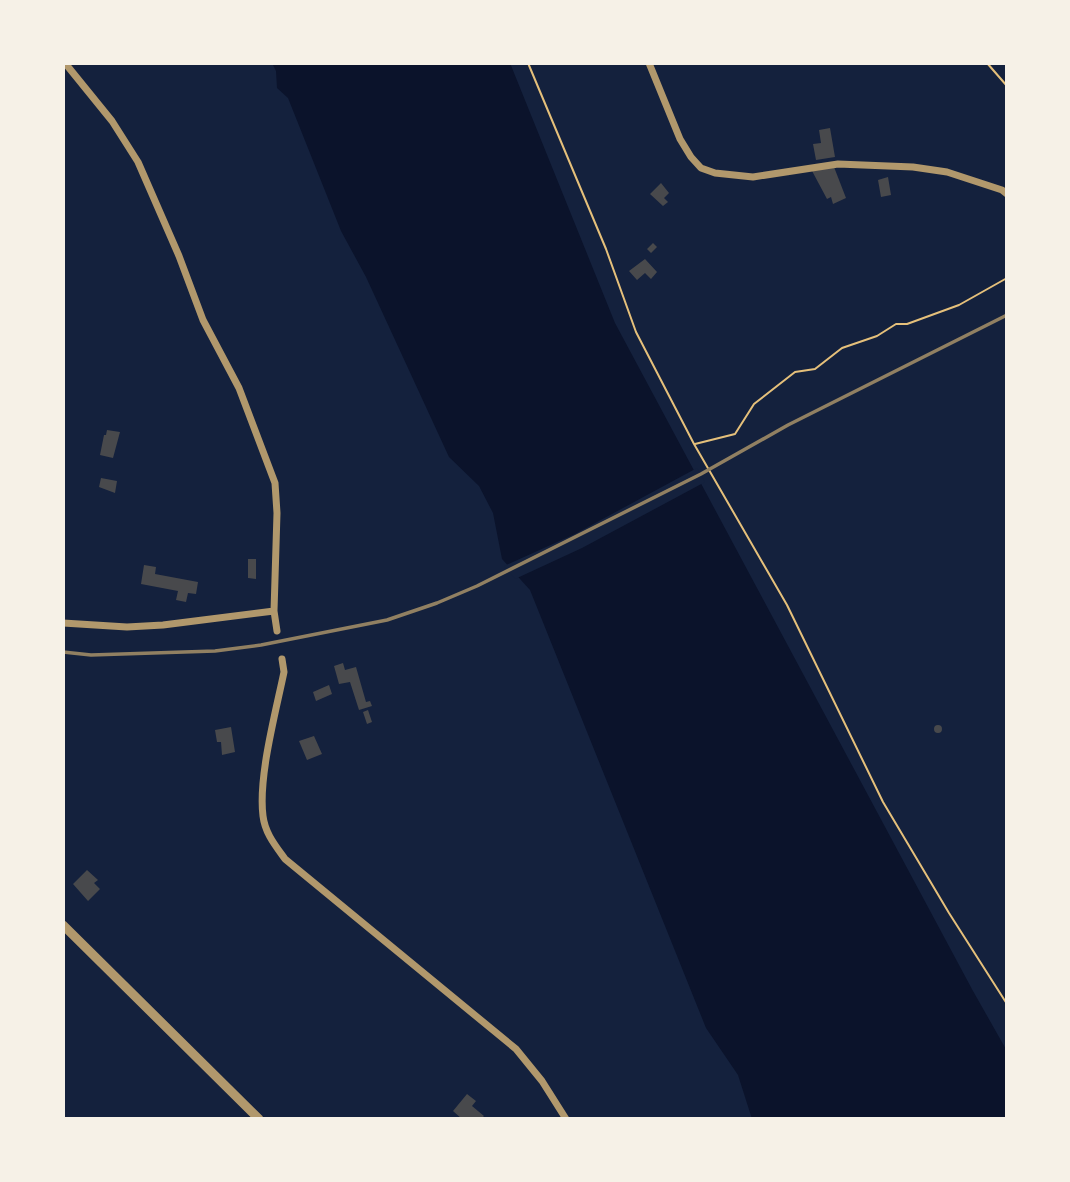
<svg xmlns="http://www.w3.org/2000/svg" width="1070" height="1182" viewBox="0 0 1070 1182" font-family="'Source Sans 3',sans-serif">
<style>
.water{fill:#0b132b}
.pier{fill:#14213d}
.building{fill:#48494c}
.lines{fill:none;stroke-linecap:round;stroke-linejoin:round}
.path{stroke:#e5c07b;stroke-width:2}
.minor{stroke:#b1986c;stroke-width:7}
.tertiary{stroke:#b1986c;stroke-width:9}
.rail{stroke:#918062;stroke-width:3.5}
</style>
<rect width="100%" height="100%" fill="#14213d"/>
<!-- water -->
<path class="water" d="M272,63h238l105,260 358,668 34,60v68h-255l-14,-44 -32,-47 -176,-438 -28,-31 -9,-46 -14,-27 -30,-29 -83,-180 -25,-46 -53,-133 -11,-10 -1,-17z"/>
<!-- pier -->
<path class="pier" d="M697,468l8,14 -123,66 -67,31 -11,-13 71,-32z"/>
<!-- building -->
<path class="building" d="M830,128l5,29 -19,3 -3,-16 8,-1 -2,-13z
M834,167l12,31 -13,6 -2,-7 -4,2 -16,-30z
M888,177l3,18 -10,2 -3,-17z
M661,183l8,10 -5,5 4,4 -5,4 -13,-12z
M653,243l4,4 -6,6 -4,-4z
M645,259l12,13 -6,7 -6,-6 -8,7 -8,-9z
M107,430l13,2 -7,26 -13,-3 4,-20h2z
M101,478l16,3 -2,12 -16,-6z
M248,559h8v20l-8,-1z
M144,565l12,2 -1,7 43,8 -2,12 -8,-1 -2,9 -10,-2 2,-9 -37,-7z
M343,663l2,7 11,-3 10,35 4,-1 2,5 -13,4 -9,-28 -11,2 -5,-18z
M329,685l3,9 -16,7 -3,-9z
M368,710l4,12 -5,2 -4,-12z
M934 729a4 4 0 1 1 8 0a4 4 0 1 1-8 0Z
M231,727l4,25 -13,3 -1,-13h-4l-2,-12z
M314,736l8,18 -15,6 -8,-19z
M87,870l11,10 -4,3 6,6 -12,12 -15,-17z
M467,1094l9,7 -4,5 12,10 -3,3h-19l-9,-8z"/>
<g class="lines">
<!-- path -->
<path class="path" d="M528,63l78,186 30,83 58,112 93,161 96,197 66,111 58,91
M987,63l20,23
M695,444l40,-10 19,-30 41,-32 20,-3 27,-21 35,-12 19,-12h11l52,-19 48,-27"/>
<!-- minor -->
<path class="minor" d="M65,63l47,58 26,41 41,94 24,64 36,68 36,95 2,30 -3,98 3,20
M649,63l31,76 11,18 10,11 14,5 38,4 85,-13 75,3 34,5 55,18 5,4
M63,623l64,4 36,-2 111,-14
M282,659l2,13c-8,39 -26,105 -21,144 2,17 12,29 22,43l231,190 26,32 24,38"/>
<!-- tertiary -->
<path class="tertiary" d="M63,925l196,194"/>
<!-- rail -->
<path class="rail" d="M63,652l28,3 124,-4 46,-6 126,-25 50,-17 40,-17 224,-112 87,-49 219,-110"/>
</g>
<!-- border -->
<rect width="1070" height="1182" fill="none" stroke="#f6f1e7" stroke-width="130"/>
</svg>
